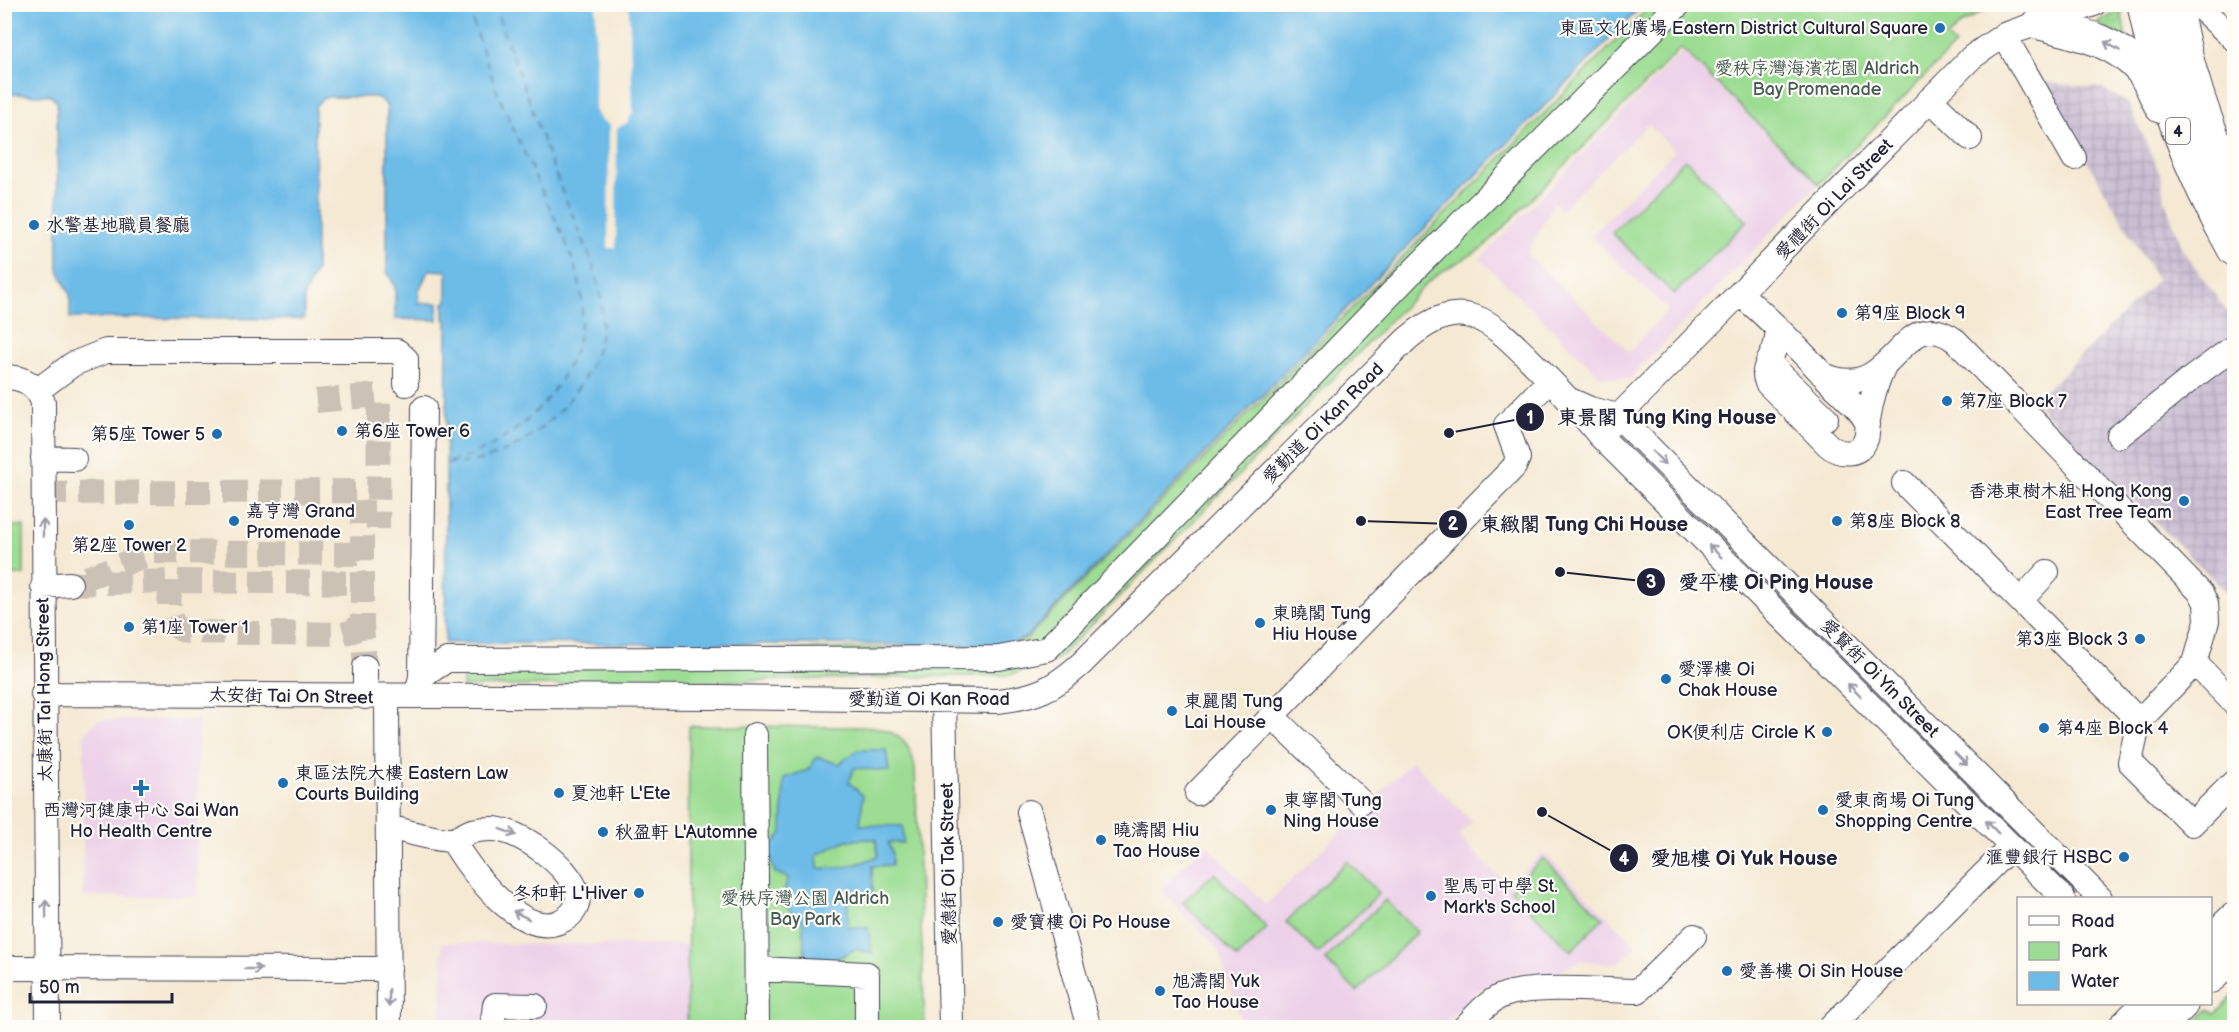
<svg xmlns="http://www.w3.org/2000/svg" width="2239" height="1032" viewBox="0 0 2239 1032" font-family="'Balsamiq Sans','LXGW WenKai TC',sans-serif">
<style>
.built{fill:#edd1e9;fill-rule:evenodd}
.industrial{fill:url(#industrial-grid)}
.grass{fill:url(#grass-tufts);stroke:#5f8067;stroke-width:1.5}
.green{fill:#9cdd93;stroke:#5f8067;stroke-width:1.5}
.water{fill:#6dbce8;stroke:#486f92;stroke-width:1.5;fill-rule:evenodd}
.pier{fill:#f5e9d3}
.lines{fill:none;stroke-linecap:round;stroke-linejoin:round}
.ferry{stroke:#3c5878;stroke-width:1.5;stroke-dasharray:8 6;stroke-linecap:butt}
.minor-tunnel{stroke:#cbc1b5;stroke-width:24;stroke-dasharray:24 12;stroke-linecap:butt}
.minor-casing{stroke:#424052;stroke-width:26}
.major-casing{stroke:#424052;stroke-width:34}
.highway-casing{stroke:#424052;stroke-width:35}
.minor{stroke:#fff;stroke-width:24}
.major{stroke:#fff;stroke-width:32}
.highway{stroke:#fff;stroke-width:33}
.oneway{stroke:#9c9ca7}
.poi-dot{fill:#1f6fb2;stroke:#fdfcf7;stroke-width:2}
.labels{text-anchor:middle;stroke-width:4.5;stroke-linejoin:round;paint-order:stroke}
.shield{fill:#fdfcf7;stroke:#646373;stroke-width:1.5}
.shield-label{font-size:16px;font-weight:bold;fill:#22223b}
.poi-label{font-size:18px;fill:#22223b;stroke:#fdfcf7;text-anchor:start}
.park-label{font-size:18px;fill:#475a55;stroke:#fdfcf7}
.street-label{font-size:18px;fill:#22223b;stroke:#fdfcf7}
.leader{fill:none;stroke:#22223b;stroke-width:2}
.callout-dot{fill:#22223b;stroke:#fdfcf7;stroke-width:2}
.mark-label{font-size:18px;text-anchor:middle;font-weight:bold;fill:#fff}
.callout-label{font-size:20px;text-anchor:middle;font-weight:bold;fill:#22223b;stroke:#fdfcf7;stroke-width:4.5;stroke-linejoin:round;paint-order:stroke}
</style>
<defs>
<pattern id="industrial-grid" width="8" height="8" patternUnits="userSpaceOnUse" patternTransform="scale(1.5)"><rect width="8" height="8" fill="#ccbfd4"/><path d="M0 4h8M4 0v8" fill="none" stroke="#afa4b7"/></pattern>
<pattern id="grass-tufts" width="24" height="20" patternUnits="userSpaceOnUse" patternTransform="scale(1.5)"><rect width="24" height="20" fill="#9cdd93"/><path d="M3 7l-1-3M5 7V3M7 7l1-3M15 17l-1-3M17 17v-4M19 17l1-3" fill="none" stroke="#86bd80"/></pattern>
</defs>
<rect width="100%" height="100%" fill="#fdfcf7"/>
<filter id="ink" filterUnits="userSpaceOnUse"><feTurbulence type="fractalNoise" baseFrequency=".0167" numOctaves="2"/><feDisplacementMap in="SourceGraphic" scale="12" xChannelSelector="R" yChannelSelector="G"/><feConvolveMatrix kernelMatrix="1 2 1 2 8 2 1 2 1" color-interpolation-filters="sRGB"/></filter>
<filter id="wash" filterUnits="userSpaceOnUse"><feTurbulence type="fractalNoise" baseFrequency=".008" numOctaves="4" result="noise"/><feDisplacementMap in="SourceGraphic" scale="24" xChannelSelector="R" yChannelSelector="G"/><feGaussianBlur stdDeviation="1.35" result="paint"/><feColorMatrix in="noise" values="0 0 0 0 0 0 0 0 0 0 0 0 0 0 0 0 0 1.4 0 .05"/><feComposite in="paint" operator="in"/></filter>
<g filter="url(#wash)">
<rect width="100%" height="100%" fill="#f5e9d3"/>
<!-- built -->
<path class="built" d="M1682,51l136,133 -189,195 -28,-2 -121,-118zM1648,124l27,27 -85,85 78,74 -39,42 -102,-98 27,-52 7,8z
M98,720h100l-1,176h-114l1,-162z
M1412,761l60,61 -14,14 50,50 35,-34 94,94 -19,18 -38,-3 -29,14 -22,-3 -27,6 -25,13 -37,36h-197l-24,-77 -59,-61 46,-45 60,61z
M442,943l246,2 -1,82 -246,1z"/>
<!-- industrial -->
<path class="industrial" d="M2041,82l60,6 27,15 32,71 4,24 20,54 50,69v279l-200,-198 123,-122z"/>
<!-- grass -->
<path class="grass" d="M2120,11h1l5,27 -29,-15z"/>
<!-- green -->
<path class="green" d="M1651,5h342l-31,18 -15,15 8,7 -136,139 -138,-136 -198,200 -44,25 -12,10 -370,377 -48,15 -546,12 1,-32 542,-9 21,-8z
M1685,159l62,62 -73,73 -62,-61z
M5,526h19v49h-19z
M689,726l184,1c25,4 38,16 42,41l10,259 -238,1z
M1543,858l60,60 -32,33 -60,-61z
M1347,861l32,32 -61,61 -32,-32z
M1214,873l53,55 -30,30 -54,-56z
M1385,900l32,32 -60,60 -32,-32z
M2234,995v32h-44l18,-17 7,4z"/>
<!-- water -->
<path class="water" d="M5,5h1638l-617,632 -20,8 -561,-2 2,-323 -3,-1v-16l3,-1v-31l-18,-1 -10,20v13h19v17l-43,-1v-32l-8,-16v-162c-1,-7 -6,-10 -12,-12h-47l-6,2 -7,8 1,163 -12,25v24l-234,-1v-23l-12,-26 -1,-168 -8,-6 -44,-1z
M858,750h28l3,21 -35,-3 -5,14 14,14 -3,29 43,1v17l-15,-1 4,11v12l-20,1 1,31h-25v30l20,1 4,25 -16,-4 -20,10 -31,-3 -3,-35 -21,-19 7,-24 -14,-6 -5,-23 13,-16 2,-55 24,-8 9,-13 22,7zM876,839l2,17c-20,9 -38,14 -60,12l-1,-13 29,-15z"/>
<!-- pier -->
<path class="pier" d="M596,5h33l4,108 -6,10 -10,5 -1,120h-8l1,-123 -9,-6 -5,-9z"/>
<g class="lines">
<!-- ferry -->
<path class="ferry" d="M450,462c72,-18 140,-90 131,-169 -4,-36 -32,-84 -47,-119 -12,-27 -26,-55 -37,-83 -11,-28 -20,-58 -30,-87
M446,463c41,2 72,-14 102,-41 24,-22 46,-52 52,-85 11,-53 -24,-108 -42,-156 -13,-34 -25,-69 -37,-103 -9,-24 -20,-48 -26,-74"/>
</g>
</g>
<g filter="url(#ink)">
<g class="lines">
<!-- minor-tunnel -->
<path class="minor-tunnel" d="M316,401l63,-6 -1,134
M43,493l312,-2 7,8v84
M87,578l67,-26 208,2
M171,581c-1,20 -8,44 16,51l155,2 11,-3 9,-8
M70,584l101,-3 191,2v40l3,44"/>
<!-- minor casing -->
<g class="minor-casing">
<path id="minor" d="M2196,4l38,35
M2004,35l70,123
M1930,99l40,39
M1740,294c34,28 64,61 94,92 12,12 28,24 34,39
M1778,329c-1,7 -1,14 -4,21 -5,13 -13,19 -7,33l61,62c11,10 32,12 38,-6 2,-6 1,-13 2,-19 3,-19 7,-36 16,-54
M1768,362l58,56
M1822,374c72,35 77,-76 134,-33l245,252 5,10 1,18 -12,42 -56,58 -235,-238
M4,377c19,0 32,7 39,25l5,626
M38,390l35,-26 33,-13h291l9,8v25
M1572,401l18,8 28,7 482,482
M1607,428l365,-371 32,-22 90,-31
M2119,436l73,-58 42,-31
M43,458l31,1
M43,586l27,-2
M2021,600l26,-28
M2195,663l39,40
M365,667v30
M421,677l26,-17 552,-2 48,-9 366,-378 266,-267
M418,689l3,-12 3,-269
M43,694l672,3 283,4c38,-4 55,-12 83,-37l326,-325c56,-48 84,-18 127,25 23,23 45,46 65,71l464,463
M387,697l2,331
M944,700l7,328
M1272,716l89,86
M2139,721l-9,41 62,62 42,-42
M755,735l2,293
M1197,793l317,-326 4,-9 -12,-33 44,-45
M1029,812l60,216
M388,827c18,4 46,13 63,13 7,0 14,-7 21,-9 5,-1 12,-2 18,-2 27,-2 82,38 87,65 3,14 -6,23 -18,28 -39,16 -90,-53 -106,-81
M4,968l385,1
M758,969l109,5v54
M492,1028l3,-23 40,1
M1464,1028c11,-11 21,-24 35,-31 29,-14 105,-6 139,-6l56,-55
M1830,1028l181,-181"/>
</g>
<!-- major casing -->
<g class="major-casing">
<path id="major" d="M2038,23c38,10 76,16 103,47 8,10 14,26 20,37
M2210,942l24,-23
M2210,977l24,-21
M2124,1028l24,-24
M2158,1028l24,-24"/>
</g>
<!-- highway casing -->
<g class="highway-casing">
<path id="highway" d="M2144,4c16,88 47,169 90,245
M2175,4c11,62 31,125 59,181"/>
</g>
<!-- minor -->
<use href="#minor" class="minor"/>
<!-- major -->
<use href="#major" class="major"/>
<!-- highway -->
<use href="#highway" class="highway"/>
</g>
<!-- one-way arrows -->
<defs><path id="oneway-shaft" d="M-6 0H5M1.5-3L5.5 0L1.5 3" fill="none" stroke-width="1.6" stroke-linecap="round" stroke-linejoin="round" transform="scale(1.5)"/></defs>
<g class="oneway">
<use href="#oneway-shaft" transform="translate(2112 46) rotate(-150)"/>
<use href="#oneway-shaft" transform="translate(1659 458) rotate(45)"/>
<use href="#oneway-shaft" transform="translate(43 528) rotate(-90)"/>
<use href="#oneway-shaft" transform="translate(1715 551) rotate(-135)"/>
<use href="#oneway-shaft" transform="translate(1854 690) rotate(-135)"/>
<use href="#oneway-shaft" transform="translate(1961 759) rotate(45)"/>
<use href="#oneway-shaft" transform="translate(1992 827) rotate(-135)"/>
<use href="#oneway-shaft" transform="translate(508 832) rotate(20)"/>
<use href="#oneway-shaft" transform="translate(46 909) rotate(-91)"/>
<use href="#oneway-shaft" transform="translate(521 915) rotate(-153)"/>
<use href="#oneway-shaft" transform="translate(253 969)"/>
<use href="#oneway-shaft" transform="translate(389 998) rotate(91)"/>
</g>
</g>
<!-- markers -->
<g class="poi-dot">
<circle cx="1940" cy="28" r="6"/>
<circle cx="34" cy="225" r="6"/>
<circle cx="1842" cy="313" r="6"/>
<circle cx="1947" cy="401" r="6"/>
<circle cx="342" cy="431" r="6"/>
<circle cx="217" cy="434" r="6"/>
<circle cx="2184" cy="501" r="6"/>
<circle cx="234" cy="521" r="6"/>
<circle cx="1837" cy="521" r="6"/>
<circle cx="129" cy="525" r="6"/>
<circle cx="1260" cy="623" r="6"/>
<circle cx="129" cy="627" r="6"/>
<circle cx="2140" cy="639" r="6"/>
<circle cx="1666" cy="679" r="6"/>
<circle cx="1172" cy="711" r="6"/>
<circle cx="2044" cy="728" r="6"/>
<circle cx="1827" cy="732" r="6"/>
<circle cx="283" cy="783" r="6"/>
<path d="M138 779h6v6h6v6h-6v6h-6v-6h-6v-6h6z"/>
<circle cx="559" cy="793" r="6"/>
<circle cx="1271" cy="810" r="6"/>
<circle cx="1823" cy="810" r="6"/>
<circle cx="603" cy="832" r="6"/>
<circle cx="1101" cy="840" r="6"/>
<circle cx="2124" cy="857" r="6"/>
<circle cx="639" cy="893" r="6"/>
<circle cx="1431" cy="896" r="6"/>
<circle cx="998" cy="922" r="6"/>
<circle cx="1727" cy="971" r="6"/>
<circle cx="1160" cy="991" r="6"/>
</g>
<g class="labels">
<!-- shield labels -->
<rect class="shield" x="2166" y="118" width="24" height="26" rx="4.5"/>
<g class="shield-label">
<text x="2178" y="137">4</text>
</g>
<!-- poi labels -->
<g class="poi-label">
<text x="1928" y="34" text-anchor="end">東區文化廣場 Eastern District Cultural Square</text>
<text x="46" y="231">水警基地職員餐廳</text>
<text x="1854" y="319">第9座 Block 9</text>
<text x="1959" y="407">第7座 Block 7</text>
<text x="354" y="437">第6座 Tower 6</text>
<text x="205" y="440" text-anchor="end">第5座 Tower 5</text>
<text x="2172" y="497" text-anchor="end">香港東樹木組 Hong Kong<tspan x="2172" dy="21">East Tree Team</tspan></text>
<text x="246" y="517">嘉亨灣 Grand<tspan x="246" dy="21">Promenade</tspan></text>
<text x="1849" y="527">第8座 Block 8</text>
<text x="129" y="551" text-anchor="middle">第2座 Tower 2</text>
<text x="1272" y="619">東曉閣 Tung<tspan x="1272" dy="21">Hiu House</tspan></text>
<text x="141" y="633">第1座 Tower 1</text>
<text x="2128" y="645" text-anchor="end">第3座 Block 3</text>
<text x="1678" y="675">愛澤樓 Oi<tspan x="1678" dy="21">Chak House</tspan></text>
<text x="1184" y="707">東麗閣 Tung<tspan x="1184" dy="21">Lai House</tspan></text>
<text x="2056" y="734">第4座 Block 4</text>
<text x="1815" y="738" text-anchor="end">OK便利店 Circle K</text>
<text x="295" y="779">東區法院大樓 Eastern Law<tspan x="295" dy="21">Courts Building</tspan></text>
<text x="571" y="799">夏池軒 L'Ete</text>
<text x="1283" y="806">東寧閣 Tung<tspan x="1283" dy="21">Ning House</tspan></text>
<text x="1835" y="806">愛東商場 Oi Tung<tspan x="1835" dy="21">Shopping Centre</tspan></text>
<text x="141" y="816" text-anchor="middle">西灣河健康中心 Sai Wan<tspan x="141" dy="21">Ho Health Centre</tspan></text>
<text x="1113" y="836">曉濤閣 Hiu<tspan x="1113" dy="21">Tao House</tspan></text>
<text x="615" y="838">秋盈軒 L'Automne</text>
<text x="2112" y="863" text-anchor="end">滙豐銀行 HSBC</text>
<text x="1443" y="892">聖馬可中學 St.<tspan x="1443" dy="21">Mark's School</tspan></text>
<text x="627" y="899" text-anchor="end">冬和軒 L'Hiver</text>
<text x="1010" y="928">愛寶樓 Oi Po House</text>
<text x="1739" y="977">愛善樓 Oi Sin House</text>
<text x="1172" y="987">旭濤閣 Yuk<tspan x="1172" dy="21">Tao House</tspan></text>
</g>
<!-- park labels -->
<g class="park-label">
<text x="1817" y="74">愛秩序灣海濱花園 Aldrich<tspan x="1817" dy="21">Bay Promenade</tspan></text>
<text x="805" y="904">愛秩序灣公園 Aldrich<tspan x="805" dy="21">Bay Park</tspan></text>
</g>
<!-- street labels -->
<g class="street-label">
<text transform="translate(1834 199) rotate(-46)" y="6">愛禮街 Oi Lai Street</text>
<text transform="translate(1323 423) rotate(-45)" y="6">愛勤道 Oi Kan Road</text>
<text transform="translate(1880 678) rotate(45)" y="6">愛賢街 Oi Yin Street</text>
<text transform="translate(44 690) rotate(-91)" y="6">太康街 Tai Hong Street</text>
<text transform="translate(291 696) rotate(1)" y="6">太安街 Tai On Street</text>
<text x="929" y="705">愛勤道 Oi Kan Road</text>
<text transform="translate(948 864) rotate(-91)" y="6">愛德街 Oi Tak Street</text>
</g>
</g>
<!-- callouts -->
<path class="leader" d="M1449 433L1530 417M1361 521L1453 524M1560 572L1651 582M1542 812L1624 858"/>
<g class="callout-dot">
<circle cx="1449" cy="433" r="6"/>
<circle cx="1361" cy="521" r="6"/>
<circle cx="1560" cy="572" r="6"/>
<circle cx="1542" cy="812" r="6"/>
<circle cx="1530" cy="417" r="15"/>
<circle cx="1453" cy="524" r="15"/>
<circle cx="1651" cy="582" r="15"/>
<circle cx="1624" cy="858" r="15"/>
</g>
<g class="mark-label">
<text x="1530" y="424">1</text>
<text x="1453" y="530">2</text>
<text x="1651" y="588">3</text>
<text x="1624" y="865">4</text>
</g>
<g class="callout-label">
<text x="1667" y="424">東景閣 Tung King House</text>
<text x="1584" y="531">東緻閣 Tung Chi House</text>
<text x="1776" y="589">愛平樓 Oi Ping House</text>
<text x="1744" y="865">愛旭樓 Oi Yuk House</text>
</g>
<!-- margin -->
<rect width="2239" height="1032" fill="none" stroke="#fdfcf7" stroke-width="24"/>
<!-- legend -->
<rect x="2017" y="897" width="195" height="108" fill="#fdfcf7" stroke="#a5a5ac" stroke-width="1.5"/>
<rect x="2029" y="916" width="30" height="9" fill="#ffffff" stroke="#a5a5ac" stroke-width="1.5"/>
<text x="2071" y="927" font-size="18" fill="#22223b">Road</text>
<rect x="2029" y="942" width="30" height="18" fill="#9cdd93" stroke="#a5a5ac" stroke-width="1.5"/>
<text x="2071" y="957" font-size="18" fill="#22223b">Park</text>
<rect x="2029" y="972" width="30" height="18" fill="#6dbce8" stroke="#a5a5ac" stroke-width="1.5"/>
<text x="2071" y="987" font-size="18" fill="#22223b">Water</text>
<!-- scale -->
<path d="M30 993v9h142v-9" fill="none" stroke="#22223b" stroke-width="3"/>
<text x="39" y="993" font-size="18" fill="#22223b" stroke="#fdfcf7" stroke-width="4.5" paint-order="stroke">50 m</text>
</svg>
